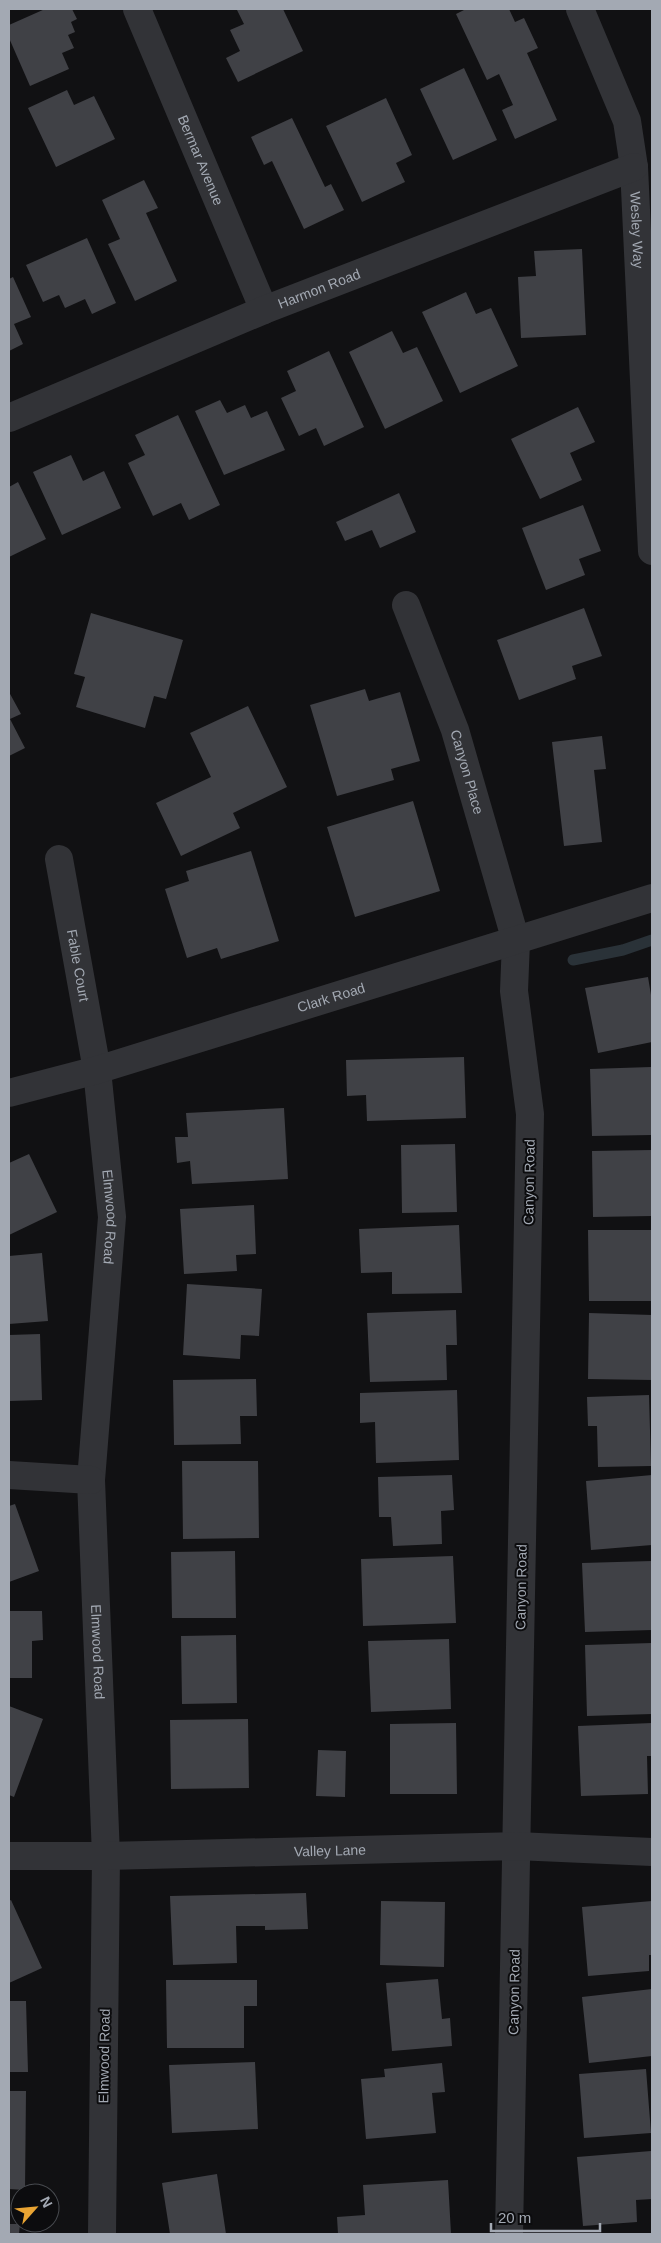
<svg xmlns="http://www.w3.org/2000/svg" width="661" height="2243" viewBox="0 0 661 2243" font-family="Helvetica,sans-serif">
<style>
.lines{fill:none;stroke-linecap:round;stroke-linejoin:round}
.stream{stroke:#2a3238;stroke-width:11}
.building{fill:#404146}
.minor{stroke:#323337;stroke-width:28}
.labels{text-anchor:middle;stroke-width:4;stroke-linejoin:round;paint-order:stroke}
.street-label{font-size:14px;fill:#a3a9b3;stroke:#0c0c0e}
</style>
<rect width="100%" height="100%" fill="#111113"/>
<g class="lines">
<!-- stream -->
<path class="stream" d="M573,960l50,-10 29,-10"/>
</g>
<!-- building -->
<path class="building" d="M45,9h27l5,10 -6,3 4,10 -7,3 6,13 -12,5 7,16 -39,17 -21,-48v-13z
M240,9h43l20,42 -65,31 -12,-24 14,-7 -10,-21 14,-6 -7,-14z
M466,9h43l6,13 9,-4 14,30 -11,5 30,67 -42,19 -13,-29 11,-5 -14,-31 -12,6 -31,-66z
M464,68l33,72 -44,20 -33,-71z
M67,90l7,15 20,-9 21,43 -59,28 -28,-59z
M386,98l26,57 -16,8 9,19 -43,20 -36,-76z
M292,118l33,69 6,-3 13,26 -40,19 -32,-68 -8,4 -13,-28z
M144,180l14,28 -12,5 31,68 -42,20 -27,-57 12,-5 -18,-39z
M87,238l29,65 -24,11 -7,-15 -20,9 -6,-13 -16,7 -17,-37z
M582,249l4,86 -65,3 -3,-61 18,-1 -2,-25z
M13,277l18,40 -17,7 9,20 -14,7v-72z
M466,292l10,22 15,-6 27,58 -58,27 -38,-81z
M392,331l11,22 14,-6 26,54 -58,28 -36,-77z
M329,351l35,76 -40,19 -8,-18 -17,8 -18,-38 15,-7 -9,-20z
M220,400l7,13 18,-8 6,13 16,-7 18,39 -61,25 -29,-64z
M578,407l17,35 -25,11 12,27 -42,19 -29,-60z
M178,415l42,90 -31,15 -8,-17 -28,13 -25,-53 17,-8 -10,-20z
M71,455l12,26 21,-10 17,37 -59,27 -29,-63z
M18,482l28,57 -37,18v-70z
M399,493l17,39 -36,16 -8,-18 -27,11 -9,-19z
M583,505l18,46 -22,8 6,16 -39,15 -24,-62z
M584,608l18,48 -30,10 4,13 -57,21 -22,-60z
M91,613l92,27 -17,59 -12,-3 -9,32 -69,-21 9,-30 -11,-3z
M365,689l4,12 31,-9 20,69 -29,8 3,11 -57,16 -27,-91z
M9,692l12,22 -11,5 15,29 -16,8z
M248,706l39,81 -54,26 7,15 -59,28 -25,-53 55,-26 -21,-44z
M602,736l4,33 -12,1 8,72 -38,4 -12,-104z
M413,801l27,90 -85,26 -28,-90z
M251,851l28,90 -58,18 -4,-11 -30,10 -22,-69 24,-8 -3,-10z
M648,977l4,24v41l-54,11 -13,-65z
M464,1057l2,61 -99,3 -1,-26 -19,1 -1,-36z
M651,1067l1,68 -60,1 -2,-67z
M284,1108l4,71 -96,5 -2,-23 -13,2 -2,-26h13l-2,-24z
M455,1144l2,68 -55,1 -1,-68z
M652,1150v66l-59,1 -1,-66z
M29,1154l28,58 -48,23v-72z
M254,1205l2,49 -20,1 1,16 -53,3 -4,-65z
M459,1225l3,68 -70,1v-22l-31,1 -2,-44z
M588,1230h64v71h-63z
M42,1253l6,68 -39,3v-68z
M187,1284l75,5 -3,47 -18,-1 -1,24 -57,-4z
M456,1310l1,35h-11l1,35 -77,2 -3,-69z
M589,1313l63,2v65l-64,-1z
M40,1334l2,66 -33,1v-66z
M256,1379l1,37h-17l1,28 -67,1 -1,-65z
M457,1390l2,70 -83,3 -1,-41 -15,1v-30z
M649,1395l2,71 -53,1 -1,-41h-9l-1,-29z
M182,1461h76l1,77 -76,1z
M452,1475l2,35 -13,1 1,33 -49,2 -2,-29h-12l-1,-40z
M652,1475v70l-61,5 -5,-69z
M15,1504l24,67 -30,11v-76z
M235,1551l1,67h-64l-1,-66z
M453,1556l3,67 -93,3 -2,-67z
M652,1561v69l-67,2 -3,-69z
M9,1611h33l1,29 -11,1v37h-23z
M236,1635l1,68 -55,1 -1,-68z
M449,1639l2,70 -80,3 -3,-71z
M652,1643v71l-65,2 -2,-71z
M9,1706l34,13 -29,78 -5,-2z
M248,1719l1,69 -78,1 -1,-69z
M456,1723l1,71h-67v-70z
M652,1723v33h-5l1,38 -67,2 -3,-70z
M318,1750l28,1 -1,46 -29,-1z
M306,1893l2,36 -43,1v-4h-29l1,37 -64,2 -3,-69z
M11,1900l31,68 -33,15v-82z
M381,1901l64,1 -1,65 -64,-2z
M652,1901v54h-3v16l-61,5 -6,-69z
M438,1979l4,40 8,-1 2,28 -60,5 -6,-68z
M166,1980h91v26h-13v42h-77z
M652,1989v67l-63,7 -7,-66z
M9,2001h17l2,71h-19z
M255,2062l3,67 -86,4 -3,-68z
M442,2063l3,29 -13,1 4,40 -70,6 -5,-60 24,-2 -1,-8z
M646,2069l5,64 -67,5 -5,-64z
M9,2091h17l-1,99 -16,-1z
M651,2151l1,48 -16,1 1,22 -54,4 -6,-69z
M217,2174l9,60h-56l-8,-51z
M448,2180l3,54h-113l-1,-17 28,-2 -2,-30z
M9,2224h11l-1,10h-10z"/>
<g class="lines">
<!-- minor -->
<g class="minor">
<path id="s1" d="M137,9l127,301"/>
<path id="s2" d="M580,9l47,112 7,46 18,384"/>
<path id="s3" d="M9,418l255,-108 370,-143"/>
<path id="s4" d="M406,605l49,125 61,211 -2,50 16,123 -21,1120"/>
<path id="s5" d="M59,859l38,211 15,147 -21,263 15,376 -4,378"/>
<path id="s6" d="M9,1093l88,-23 555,-172"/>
<path d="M9,1475l82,5"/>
<path id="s7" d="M9,1856h97l410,-10 136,6"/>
</g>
</g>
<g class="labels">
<!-- street labels -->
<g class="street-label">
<text dy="5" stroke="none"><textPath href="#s1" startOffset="164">Bermar Avenue</textPath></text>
<text dy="5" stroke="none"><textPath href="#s2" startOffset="231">Wesley Way</textPath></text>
<text dy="5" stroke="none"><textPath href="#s3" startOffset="336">Harmon Road</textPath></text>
<text dy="5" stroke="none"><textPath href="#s4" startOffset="178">Canyon Place</textPath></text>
<text dy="5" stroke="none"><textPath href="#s5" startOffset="108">Fable Court</textPath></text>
<text dy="5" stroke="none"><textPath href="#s6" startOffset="336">Clark Road</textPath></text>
<text transform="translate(529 1182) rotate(-89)" y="5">Canyon Road</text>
<text dy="5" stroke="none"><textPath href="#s5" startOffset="362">Elmwood Road</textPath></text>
<text transform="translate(521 1587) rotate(-89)" y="5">Canyon Road</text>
<text dy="5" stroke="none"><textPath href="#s5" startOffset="798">Elmwood Road</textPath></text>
<text dy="5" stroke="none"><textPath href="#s7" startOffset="321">Valley Lane</textPath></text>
<text transform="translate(514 1992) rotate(-89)" y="5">Canyon Road</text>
<text transform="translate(104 2056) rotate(-89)" y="5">Elmwood Road</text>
</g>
</g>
<!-- border -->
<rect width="661" height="2243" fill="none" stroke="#a3a9b3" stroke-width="20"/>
<!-- north arrow -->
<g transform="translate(35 2208) rotate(63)"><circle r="24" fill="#0c0c0e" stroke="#484b50"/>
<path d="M0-4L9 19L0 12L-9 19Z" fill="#e9a433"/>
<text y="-8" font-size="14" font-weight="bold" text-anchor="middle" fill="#a3a9b3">N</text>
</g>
<!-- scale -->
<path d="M491 2223v8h109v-8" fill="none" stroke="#a3a9b3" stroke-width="2.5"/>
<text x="498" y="2223" font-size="15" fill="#a3a9b3" stroke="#0c0c0e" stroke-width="4" paint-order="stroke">20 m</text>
</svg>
